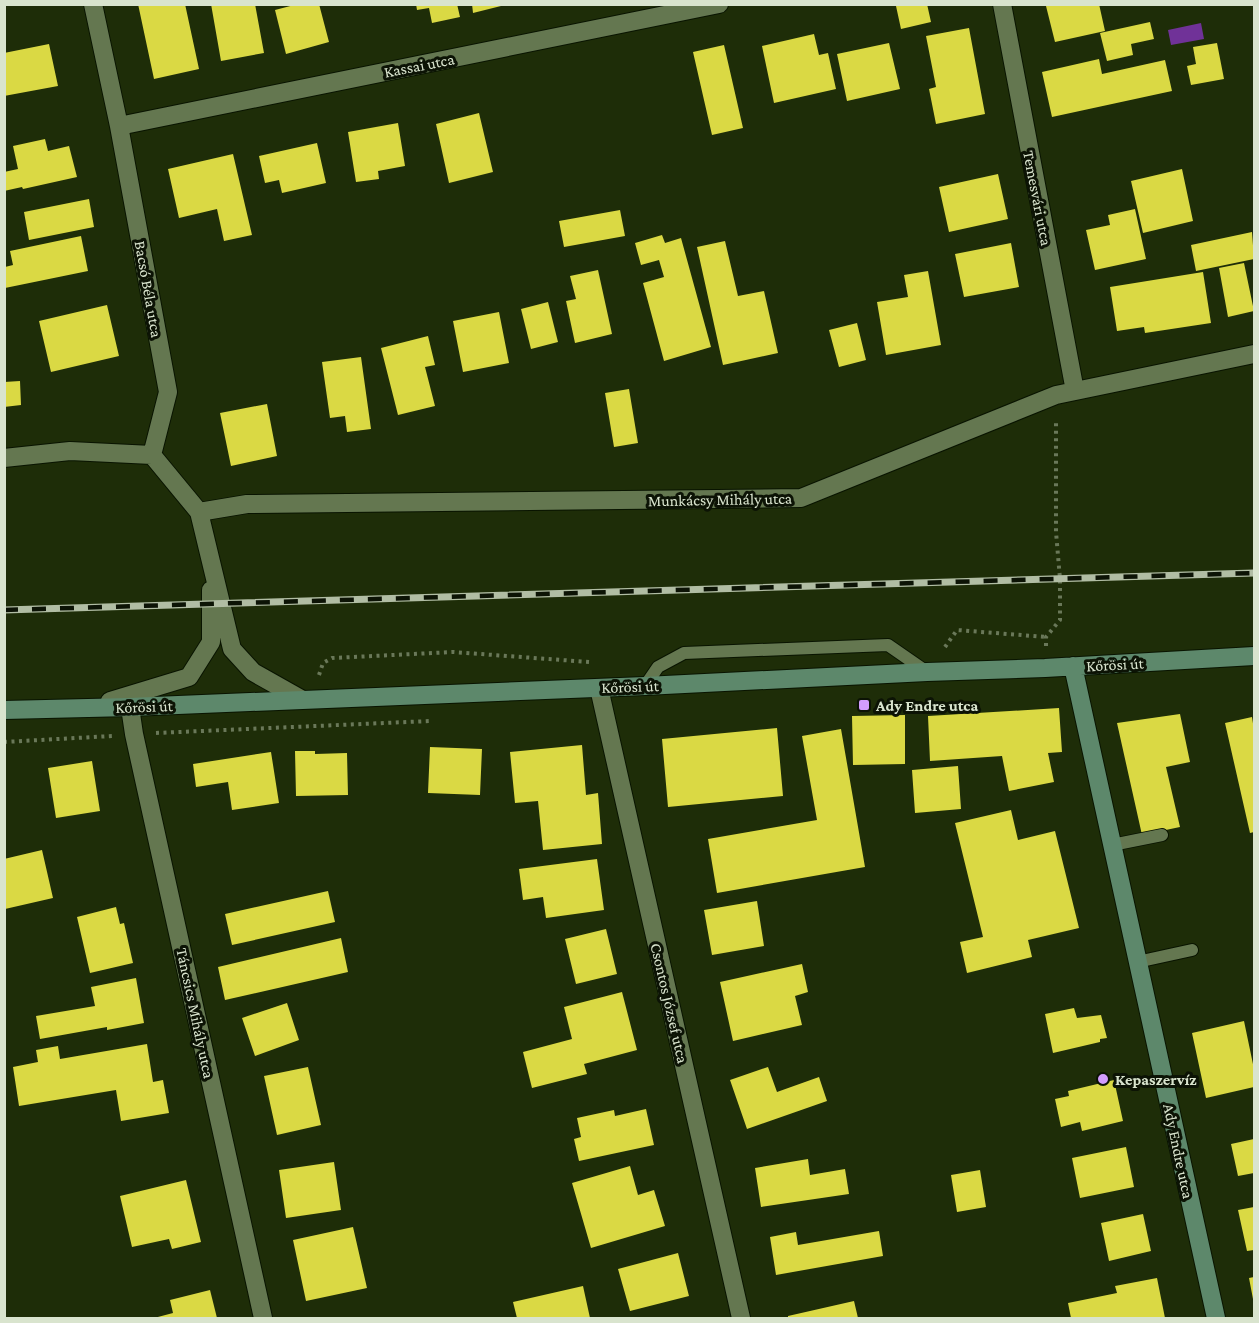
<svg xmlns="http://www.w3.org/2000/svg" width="1259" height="1323" viewBox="0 0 1259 1323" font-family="'Crimson Pro',serif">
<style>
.water{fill:#703298}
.building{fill:#dad944}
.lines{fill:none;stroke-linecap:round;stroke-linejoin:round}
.lane-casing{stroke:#091400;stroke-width:14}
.street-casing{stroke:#091400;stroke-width:20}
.secondary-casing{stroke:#091400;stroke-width:20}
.path{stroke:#6a7859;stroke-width:4;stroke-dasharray:3 4.5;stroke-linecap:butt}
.lane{stroke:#647750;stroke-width:12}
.street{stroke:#647750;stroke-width:18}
.secondary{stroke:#5d886b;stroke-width:18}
.rail-casing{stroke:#b1bda4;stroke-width:7}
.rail{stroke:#0c1305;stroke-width:4.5;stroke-dasharray:14;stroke-linecap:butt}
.poi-dot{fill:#d29cfd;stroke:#0c1305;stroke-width:2}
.labels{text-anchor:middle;stroke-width:6;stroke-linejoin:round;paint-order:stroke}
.street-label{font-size:16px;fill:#d9e4ce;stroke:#0c1305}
.poi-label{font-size:16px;font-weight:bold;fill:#d9e4ce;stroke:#0c1305;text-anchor:start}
</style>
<rect width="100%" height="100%" fill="#1e2d08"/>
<!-- water -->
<path class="water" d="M1201,23l3,16 -33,6 -3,-15z"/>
<!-- building -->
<path class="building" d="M138,4h47l14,65 -45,10z
M211,4h44l9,49 -43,8z
M298,4h21l10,38 -43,12 -11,-44z
M416,4h41l3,13 -28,6 -3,-15 -12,2z
M472,4h33v1l-32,8z
M902,4h25l4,18 -30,7 -5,-23z
M1052,4h47l6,27 -50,11 -9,-36z
M1150,22l4,17 -23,5 2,11 -26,6 -7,-28z
M969,28l16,86 -49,10 -7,-35 7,-2 -10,-51z
M814,34l5,21 9,-2 8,36 -62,14 -12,-57z
M889,43l11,46 -53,12 -10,-47z
M1217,43l7,36 -33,6 -4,-19 9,-2 -3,-17z
M49,44l9,42 -54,10v-43z
M724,45l19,83 -31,7 -19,-83z
M1099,59l3,15 63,-14 7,31 -120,26 -10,-45z
M479,113l14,59 -44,11 -13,-59z
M398,123l7,43 -27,5 1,8 -23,3 -8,-50z
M45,139l3,12 21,-5 8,31 -54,12 -1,-2 -18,4v-19l14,-3 -5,-23z
M317,143l9,40 -44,10 -3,-13 -14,3 -6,-27z
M233,154l19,81 -28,6 -7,-32 -38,9 -11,-49z
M1182,169l11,52 -50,12 -12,-52z
M998,174l10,45 -59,13 -10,-45z
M89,199l5,28 -65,13 -5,-28z
M1135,209l11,50 -51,11 -9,-40 24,-5 -2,-10z
M620,210l5,26 -61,11 -5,-26z
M1252,232l2,27 -58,12 -5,-26z
M662,235l3,8 16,-5 30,109 -47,14 -21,-78 21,-6 -5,-17 -18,5 -6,-22z
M81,236l7,35 -83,17v-21l8,-2 -3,-14z
M725,241l13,55 26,-5 14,62 -55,12 -26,-118z
M1011,243l8,44 -55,10 -9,-43z
M1244,263l10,48 -26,6 -9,-49z
M598,270l14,64 -37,9 -9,-42 10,-2 -6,-23z
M928,271l13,74 -55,10 -9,-53 31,-5 -4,-22z
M1203,272l8,51 -66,10 -1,-6 -27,4 -7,-44z
M548,302l10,40 -27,7 -10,-40z
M107,305l12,51 -68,16 -12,-51z
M499,312l10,51 -46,9 -10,-51z
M857,323l9,37 -27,7 -10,-37z
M428,336l7,29 -10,2 10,39 -37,9 -17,-67z
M361,357l10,72 -24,3 -2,-16 -15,2 -8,-56z
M20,381l1,24 -17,2v-25z
M629,389l9,54 -24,4 -9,-54z
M267,404l10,52 -46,10 -11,-53z
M1059,708l3,44 -14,1 6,29 -45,9 -7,-35 -72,5 -2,-45z
M1180,714l10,48 -24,5 14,60 -38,8 -25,-112z
M905,715v49l-52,1 -1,-49z
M1252,717l2,13v102l-4,1 -25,-110z
M777,728l6,68 -115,11 -6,-68z
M841,729l24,138 -148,26 -9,-54 109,-19 -15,-84z
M582,745l4,50 12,-2 4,51 -59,6 -5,-49 -23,2 -5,-51z
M430,747l52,2 -2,46 -52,-2z
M295,751h20v3l32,-1 1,42 -52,1z
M271,752l8,51 -47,7 -4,-28 -32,5 -3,-23z
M92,761l8,50 -44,7 -8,-50z
M958,766l3,43 -46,4 -3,-43z
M1011,810l7,30 37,-9 24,97 -51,12 4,17 -65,16 -7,-31 23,-5 -28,-114z
M42,850l11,48 -48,11 -1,-50z
M597,859l7,51 -58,8 -3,-21 -20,3 -4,-31z
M328,891l7,31 -103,23 -7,-31z
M757,901l7,45 -52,9 -8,-45z
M116,907l4,17 4,-1 9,40 -43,10 -13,-56z
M606,929l11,45 -41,10 -11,-45z
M341,938l7,34 -123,28 -7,-33z
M802,964l6,28 -13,4 7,29 -69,16 -13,-59z
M136,978l8,45 -37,7v-3l-67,12 -4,-23 59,-10 -4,-19z
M622,992l15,58 -53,14 3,10 -55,14 -9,-36 49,-13 -8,-32z
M287,1003l12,37 -44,16 -13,-38z
M1074,1008l3,10 24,-3 6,23 -7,1v3l-47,11 -8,-39z
M1244,1021l10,48v18l-48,11 -14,-65z
M147,1044l6,38 10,-2 6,33 -48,8 -5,-31 -97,16 -6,-39 25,-5 -2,-12 22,-4 2,13z
M308,1067l13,58 -44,10 -13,-59z
M768,1067l9,25 42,-15 8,24 -80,28 -17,-49z
M1114,1080l9,41 -41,10 -2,-9 -19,5 -6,-28 14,-3 -1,-5z
M646,1109l8,36 -75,16 -5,-22 7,-2 -4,-19 37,-8 1,6z
M1254,1139v34l-16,3 -7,-32z
M1126,1147l8,40 -54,11 -8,-40z
M808,1159l2,16 35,-6 4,25 -88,13 -6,-39z
M334,1162l7,48 -55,8 -7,-48z
M630,1166l8,29 16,-5 11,36 -74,22 -19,-65z
M980,1170l6,37 -29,5 -6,-37z
M186,1180l15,62 -29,7 -3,-10 -37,8 -12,-51z
M1254,1207v43l-7,1 -9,-41z
M1143,1214l8,37 -42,10 -8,-38z
M353,1227l14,61 -61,13 -13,-61z
M879,1231l4,25 -107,19 -6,-38 26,-5 2,13z
M678,1253l11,43 -59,15 -12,-42z
M1254,1277v22h-1l-4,-21z
M1157,1278l8,40h-94l-3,-15 49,-10 -2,-7z
M583,1286l7,32h-73l-4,-16z
M210,1290l7,28h-63l19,-5 -3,-13z
M854,1301l4,17h-70v-2z"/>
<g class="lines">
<!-- lane casing -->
<g class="lane-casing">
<path id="lane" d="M645,686l13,-19 26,-14 204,-8 39,27
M1112,845l50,-10
M1137,962l55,-12"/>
</g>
<!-- street casing -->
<g class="street-casing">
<path id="street" d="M93,4l26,122 49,266 -16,63 47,57 33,137 21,23 48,27
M1002,4l73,387
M119,126l600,-122
M4,458l66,-7 82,4
M199,512l48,-8 554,-6 255,-103 198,-41
M599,688l142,630
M110,701l79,-24 22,-35v-52
M130,707l4,27 129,584"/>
</g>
<!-- secondary casing -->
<g class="secondary-casing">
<path id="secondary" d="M1073,666l143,652
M4,710l126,-3 515,-21 282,-14 118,-4 209,-12"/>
</g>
<!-- path -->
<path class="path" d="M1046,646v-9l14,-17v-41l-4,-47v-113
M945,647l12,-17 89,7
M319,675l4,-12 9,-5 121,-6 136,10
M156,733l274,-12
M4,742l108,-6"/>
<!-- lane -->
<use href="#lane" class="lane"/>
<!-- street -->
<use href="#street" class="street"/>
<!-- secondary -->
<use href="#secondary" class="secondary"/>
<!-- rail casing -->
<g class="rail-casing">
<path id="rail" d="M4,610l1250,-37"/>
</g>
<!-- rail -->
<use href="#rail" class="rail"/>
</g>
<!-- markers -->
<g class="poi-dot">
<rect x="858" y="699" width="12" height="12" rx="3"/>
<circle cx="1103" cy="1079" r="6"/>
</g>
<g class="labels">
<!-- street labels -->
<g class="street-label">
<text transform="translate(419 65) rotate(-11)" y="6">Kassai utca</text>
<text transform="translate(1038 198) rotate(79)" y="6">Temesvári utca</text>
<text transform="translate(149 289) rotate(80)" y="6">Bacsó Béla utca</text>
<text transform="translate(720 499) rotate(-1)" y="6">Munkácsy Mihály utca</text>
<text transform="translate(1115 664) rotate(-3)" y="6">Kőrösi út</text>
<text transform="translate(630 686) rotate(-2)" y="6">Kőrösi út</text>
<text transform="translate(144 706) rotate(-2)" y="6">Kőrösi út</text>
<text transform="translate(670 1003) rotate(77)" y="6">Csontos József utca</text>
<text transform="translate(196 1013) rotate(78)" y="6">Táncsics Mihály utca</text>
<text transform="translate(1179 1151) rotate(78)" y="6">Ady Endre utca</text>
</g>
<!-- poi labels -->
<g class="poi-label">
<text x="876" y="711">Ady Endre utca</text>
<text x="1115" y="1085">Kepaszervíz</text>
</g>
</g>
<!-- border -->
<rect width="1259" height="1323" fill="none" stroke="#d9e4ce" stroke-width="12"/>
</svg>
